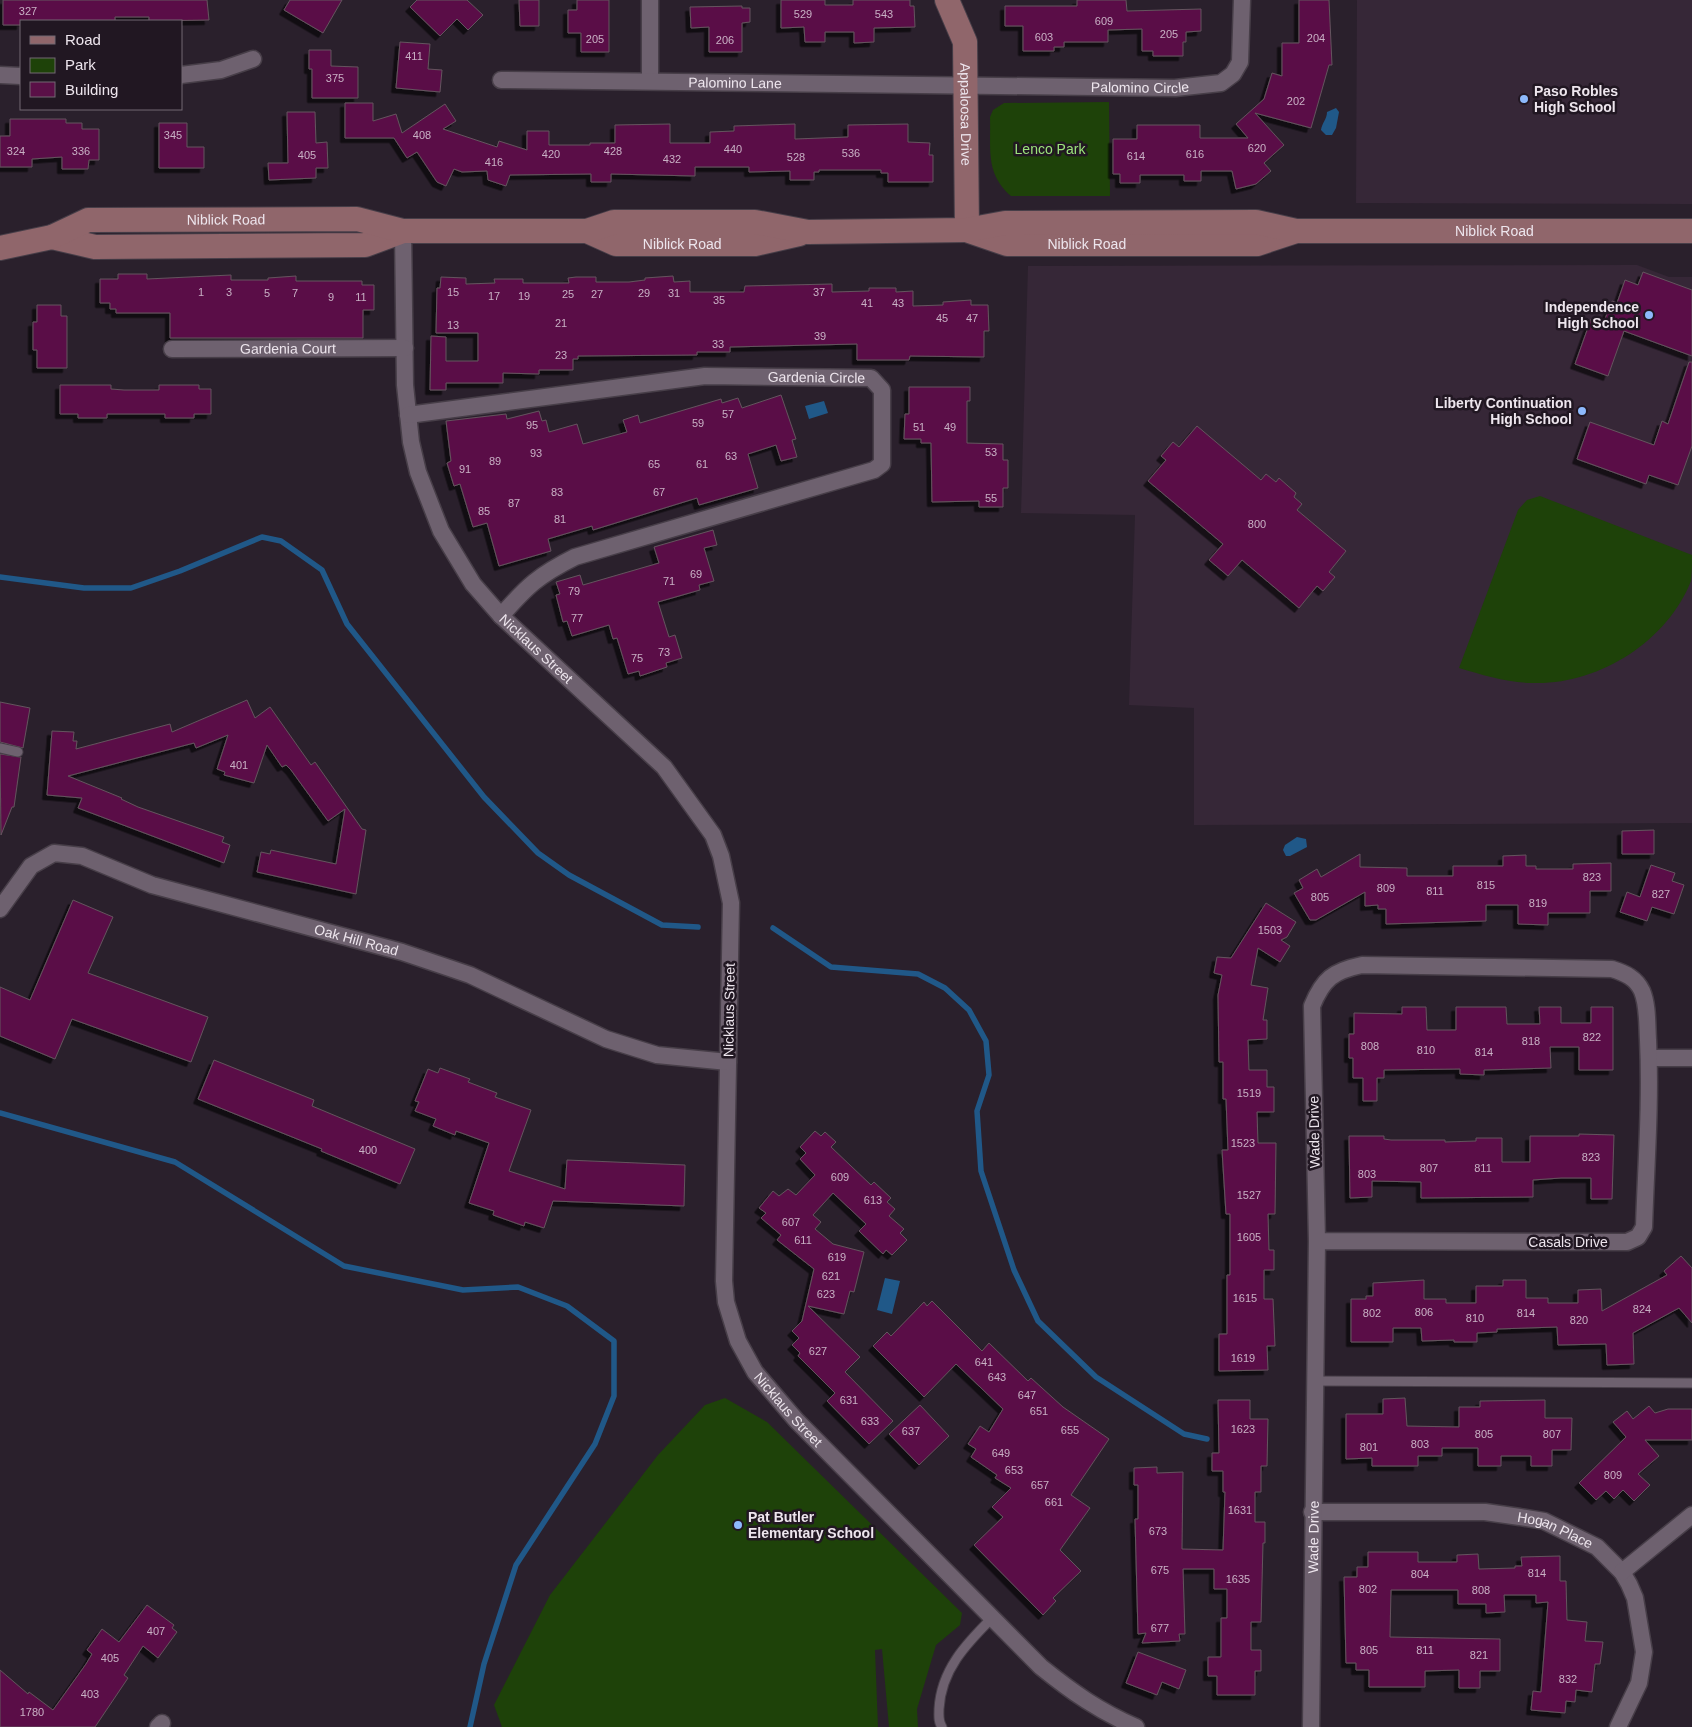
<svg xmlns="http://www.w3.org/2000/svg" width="1692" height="1727" viewBox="0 0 1692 1727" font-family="Arial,sans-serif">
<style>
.built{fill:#362737}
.green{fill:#1e4209}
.water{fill:#205888}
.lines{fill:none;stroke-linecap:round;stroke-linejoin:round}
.stream{stroke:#205888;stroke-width:5.5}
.building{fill:#5a1047;stroke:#64545e;filter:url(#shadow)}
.lane-casing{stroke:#473e48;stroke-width:11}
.street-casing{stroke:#473e48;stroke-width:19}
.secondary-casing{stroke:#473e48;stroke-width:26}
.lane{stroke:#6e616f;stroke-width:9}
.street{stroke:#6e616f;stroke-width:16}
.secondary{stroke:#90666b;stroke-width:24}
.poi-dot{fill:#8db9fc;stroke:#211722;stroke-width:2}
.labels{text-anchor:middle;stroke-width:5;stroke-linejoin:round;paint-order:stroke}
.number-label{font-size:11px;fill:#c8b0c4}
.street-label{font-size:14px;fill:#ede5ed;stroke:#211722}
.poi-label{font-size:14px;font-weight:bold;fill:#ede5ed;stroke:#211722;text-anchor:start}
.park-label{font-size:14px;fill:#9ce37c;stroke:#211722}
</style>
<defs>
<filter id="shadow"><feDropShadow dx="-4.5" dy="4.5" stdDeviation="0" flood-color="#0009"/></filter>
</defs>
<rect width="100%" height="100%" fill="#2a202c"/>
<!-- built -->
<path class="built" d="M1357,0h335v204l-336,-1z
M1637,265l32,12h23v546l-498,2v-117l-65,-3 6,-190 -114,-2 7,-247z"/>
<!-- green -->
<path class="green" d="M1109,102l1,94h-99c-26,-23 -20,-46 -21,-79l3,-7 11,-7z
M1540,496l152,59c0,8 0,19 -1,26 -24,61 -93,104 -158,102 -25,0 -50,-8 -74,-15l59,-158 9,-10z
M725,1398l42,24 195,191 -2,12 -24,20 -19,64 1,18h-29l-7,-78 -7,1 3,77h-376l-8,-22 56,-110 108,-140 47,-50z"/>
<!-- water -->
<path class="water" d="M1336,108l3,4 -3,16 -4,7h-6l-5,-5c1,-7 6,-11 6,-18z
M824,401l4,12 -19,6 -4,-13z
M1297,837l9,2 1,8 -17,9h-4l-3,-6 2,-5z
M885,1278l15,3 -8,33 -15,-4z"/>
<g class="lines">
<!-- stream -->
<path class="stream" d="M0,577l84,11h47l49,-17 82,-34 19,4 41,29 25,54 137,173 54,56 31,22 93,50 36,2
M773,928l58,39 87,7 27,14 24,22 17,31 3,34 -12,36 4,60 33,99 24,51 58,56 88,57 23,5
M0,1113l175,49 169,104 119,24 55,-3 49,19 47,35v55l-19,48 -79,121 -32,99 -14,63"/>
</g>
<!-- building -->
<path class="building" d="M3,0h204l2,20 -60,1v-4h-34v4h-94v4h-18z
M290,0h52l-19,33 -39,-23z
M417,0h50l16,15 -15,15 -11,-11 -17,17 -30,-29z
M519,0h20v26h-19z
M577,0h32v52h-28v-19h-13v-23h9z
M781,0h44v5h28v-5h57v6h4l1,21 -41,1v14l-20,1v-11h-29v10h-20l-1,-15 -23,1z
M1077,0h49l1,11 74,-2v22l-15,1v10h-3v14h-30v-5h-11v-22l-34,1v12h-44v5h-10v4h-31v-25h-18v-20h72z
M1299,0h30l3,65h-3l-18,63 -56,-15 29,32 -20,18 7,8 -15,13 -20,5 -4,-18h-31v10h-17v-6h-44v8h-20v-9h-7v-35h24v-14h63v13h48l-12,-14 28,-25 8,-26 10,3v-33h17z
M742,6v2h8v14l-8,1v29h-33v-25l-18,1 -1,-21z
M400,42l30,2 -2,25 14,1 -2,22 -44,-4z
M309,50h22v16l27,1v31h-46v-29h-3z
M345,103h28v18l23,-7 6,19 43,-29 11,17 -13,8 54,18 2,-6 28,9v-19h22v14h41v-2h25v-18l55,-1v19h40v-11l24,-1v-5l61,-2v15l53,-2v-12l60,-1v18l22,1 -1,12h4v27h-45v-9h-7v-3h-62v2h-5v8h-24v-9l-41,1v-5h-54v9l-84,-2v8h-20v-8l-81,1 -4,11 -18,-6 -1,-9 -25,1 -8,-3 -8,17 -9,-4 -20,-30 -10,6 -13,-20h-49z
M287,112h28l1,31 11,-1 1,26h-12v10l-47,2 -1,-17h20z
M10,119h56v4h16v6h17v31h-10l-1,9h-26v-12l-30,2v8h-32v-31h10z
M159,123h28v24h17v21h-45z
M1643,272l49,18v66l-68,-25 -16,45 -33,-12 16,-45 12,5 9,-23 5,2 8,-23 13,5z
M118,274h29v5l84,-4v5h37v-2l28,-2v5h66v4h12v25h-11v28h-193v-25h-54v-4h-6v-6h-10v-24h18z
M673,276l1,6 16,-1v11h54l1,-6 87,-2v8l37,-1v-3h27v4l17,-1v15l30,-1v-3l28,-2v5h17l1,26h-5v26l-74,-1 -1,4h-52v-16l-127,3v5h-33v3l-119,1v3h-5v11h-34v4l-36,-1v10h-57v7h-16l1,-54 15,1v24h32v-28h-42l1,-45h3l1,-11 25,1v6l29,-1 -1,-4h29v4h46l-1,-5 8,-1h20v5h33l16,-2v-2z
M37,305h24v11h6v52h-30v-18h-4v-28h4z
M1689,362h3v84l-14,39 -29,-10 -3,9 -69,-25 13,-37 64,23 8,-24 6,3z
M60,385h51v4l13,1h35v-5h40v4h12v25h-17v4h-29v-4h-58v4h-29v-4h-18z
M909,387h61v14h-3v42l36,1v16h5v28h-5v19h-24v-6l-47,1 -1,-59h-10v-4h-17l1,-25h4z
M781,395l15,44 -4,1 5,17 -16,4 -5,-16 -28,9 10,34 -59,17 -2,-7 -104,32 -1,-4 -44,13 3,12 -52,15 -12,-43 -14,4 -13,-43 -6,2 -7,-23 4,-2 -5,-40 60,-7 1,5 32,-8 3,10 4,-1 3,12 28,-8 6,20 44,-12 -4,-12 15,-5 2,8 81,-24 1,4 16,-5 4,10z
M1197,426l64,54 5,-6 10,8 3,-4 17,15 -2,4 8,7 -5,6 49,41 -17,21 6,5 -12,14 -6,-5 -18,22 -57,-48 -14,16 -19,-16 14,-16 -75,-63 18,-21 -5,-4 12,-14 6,5z
M713,530l4,15 -13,3 10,33 -15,4 1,5 -42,12 11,35 6,-2 7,23 -16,5 1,4 -27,9 -1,-5 -11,3 -11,-36 -4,1 -4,-14 -37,11 -5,-15 -4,1 -7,-27 4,-1 -4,-12 24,-7 3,10 76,-22 -5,-16z
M247,700l8,18 15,-11 41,58 4,-3 47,67 4,1 -10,64 -99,-22 4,-20 9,2 1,-4 65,14 9,-55 -17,12 -37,-51 -5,-5 -4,2 -15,-22 -13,38 -30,-8 1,-3 -8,-3 11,-34 -32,13 -2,-5 -126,33 54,22 -1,1 17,8 86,30 -2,5 8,3 -6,18 -146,-55 4,-10 -35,-3 5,-64 22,1 -1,9h4l-1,8 94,-25 2,8z
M0,702l30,6 -7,40 -23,-6z
M0,754l21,3 -7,50h-2l-11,28z
M1654,830v24h-32v-23z
M1360,854v13l47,1v8h46v-10h50v-10l23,-1v11h10v3h37v-5l38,-1v28h-21v22h-42v12l-30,-1v-19h-32v16l-100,3v-15h-8v-4l-13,1v-14l-49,28h-6l-16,-27 9,-5 -4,-8 18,-11 4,8z
M1651,865l24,8 -3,8 12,4 -10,29 -22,-7 -5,14 -27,-9 7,-20 13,5z
M73,900l40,17 -25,56 120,44 -17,45 -119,-43 -17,40 -55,-23v-49l30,13z
M1266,903l30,19 -9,15 -6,3 9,6 -10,16 -22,-14 -7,37 17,3 -5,32h4v19l-19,1 1,30h18v17h7v25h-17l1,31h18l-1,71h-7l1,36h5v20h-10v29h9l2,47h-8l1,24 -49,1v-37h8v-59h3v-61h-4l-4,-64h6l-2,-51h-3v-37h-4l-1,-67 4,-20 -8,-2 3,-16 14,1z
M1402,1007h24l1,23h29v-23h50l1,17h33l-1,-17h22v16h30v-16h22v63h-34v-23h-29l1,21 -67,2v5l-24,-1v-5l-76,1v8h-7v23h-14v-23h-10v-20h-4v-24h5v-21l48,1z
M214,1060l100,40 -2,6 103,43 -15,35 -79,-33 1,-2 -124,-50z
M440,1068l30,11 -2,3 29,11 -2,4 36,13 -22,61 56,18 2,-29 118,5 -1,41 -131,-5 -9,27 -19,-6 -1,4 -31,-11 1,-4 -25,-8 20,-60 -33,-12 -1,4 -22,-9 3,-7 -21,-8 4,-9 -4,-1 13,-32 10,4z
M815,1131l6,5 4,-4 11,10 -5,5 40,38 3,-3 17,16 -4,4 8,7 -6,7 15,13 -4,4 7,7 -15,15 -6,-5 -3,4 -24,-23 7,-7 -33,-31 -20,22 8,7 -6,7 18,15 31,8 -10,40 -4,-1 -6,23 -36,-8 52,51 -15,15 48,49 -24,23 -42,-43 8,-8 -37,-37 2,-3 -8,-8 7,-7 -7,-7 10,-10 12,-52 -37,-29 4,-5 -20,-17 5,-5 -7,-5 14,-17 6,5 9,-7 8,6 19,-20 -15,-16 6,-6 -6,-6z
M1579,1134l35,1 -2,64h-21v-21h-30l-28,2v17l-112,1v-16l-49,-1v16l-22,1 -1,-62h35v3l7,1h54v2l31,-1v-3h26v24h28v-26h49z
M1681,1256l11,12v55l-13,-15 -46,25 1,31 -27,1 -1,-21 -48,1 -1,-18 -60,2v3l-20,1v9h-23v-2l-32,1 -1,-13h-28v14h-42v-43h15v-3h7v-13l51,-3v19h22v4h30v-17h27v-6h23v18h22v5h30v-13l23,-1 1,22 65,-36 -3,-4z
M932,1301l50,50 7,-8 39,38 3,-3 32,29 46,32 -38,56 19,13 -30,42 21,21 -28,27 3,3 -13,14 -69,-70 29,-28 -11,-10 19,-19 -16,-10 2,-3 -26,-18 5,-8 -8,-5 12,-18 9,6 14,-23 -47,-45 -32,33 -51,-51 14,-14 4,4 33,-34 3,4z
M1405,1398l2,28 52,1v-20h21v-6l65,-1v18h27l-1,32h-19v16h-21v-10h-30v10h-23v-18h-36v8h-24v10h-46v-8l-26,1v-45h37v-15z
M1218,1400h32v19h18l-1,47h-6v26h-6v30h10v21h-2l-2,79h-10v28h10v21h-6v24h-38v-19h-9v-19h13v-39h6v-29h-13v-20h-31l2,65h-6l1,7 -38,2 4,-10 -8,1 -3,-115h3v-34h-4v-17l23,-1v6l26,-1 -1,77 41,1 2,-58h-2v-21h-11v-18h7z
M920,1405l29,31 -30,29 -30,-31z
M1649,1406l6,7 13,-4h24v31h-47l14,16 -21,18 12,11 -16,16 -11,-11 -9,9 -8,-8 -10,9 -17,-17 47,-46 -13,-15 14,-11 6,8z
M1368,1552h50v10h39v-7l21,-1 1,15 36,-1v-2h7l-1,-9 39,-1v25h6l1,39 20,2 -2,19 18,1 -3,22h-5l-3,28 -16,-2 -1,12 -9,-1 -1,12 -34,-3 2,-19 8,1 7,-90 -12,1v-8h-32l1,17 -19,1v-9h-28v-14h-67l-1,47 110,2v32h-20v17h-21v-18l-34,1v16h-56v-17h-13v-7h-10l-2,-86h13v-10h11z
M147,1605l27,20 -2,3 5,4 -19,26 -15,-12 -19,29 4,3 -33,49h-95v-57l28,24 1,-2 24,18 33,-46 6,-10 -5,-4 15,-21 17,13z
M1138,1652l48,18 -7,19 -17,-7 -5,13 -31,-12z"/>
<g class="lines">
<!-- lane casing -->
<g class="lane-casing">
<path id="lane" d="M0,748l18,4
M1314,1381l378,2
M942,1727c-4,-6 -3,-11 -3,-18 2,-39 27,-65 53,-91"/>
</g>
<!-- street casing -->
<g class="street-casing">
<g id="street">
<path d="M650,0v81"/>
<path d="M0,75l21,1"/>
<path d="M181,75l40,-5 32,-11"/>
<path id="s1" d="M501,80l674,8 46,-5 12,-9 7,-12 2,-62"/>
<path id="s2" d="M403,231l2,154 6,57 7,30 23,59 32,53 28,32 163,151 49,68 8,21 10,47 -7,378 2,21 12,39 17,31 41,48 245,247c31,25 58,44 95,60"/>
<path id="s3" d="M172,349l233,-1"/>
<path id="s4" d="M408,415l297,-39 166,2 11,12v74l-8,6 -299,87c-36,18 -48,29 -74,59"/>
<path id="s5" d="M0,909l31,-43 23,-13 28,3 70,29 250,67 68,23 136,64 51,16 71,7"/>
<path d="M1649,1058h43"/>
<path id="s6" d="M1312,1512h173l35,5 24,4 53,26 25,25 7,12 6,14 9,54 -5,31 -21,44"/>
<path d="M1622,1572l70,-57"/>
<path d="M158,1727l4,-4"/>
<path id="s7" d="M1311,1727l6,-486 -5,-235c11,-27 21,-35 50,-41l250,4c13,4 24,9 30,22 6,14 5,33 6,49 3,62 -2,125 -4,187l-6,10 -11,5 -310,-1"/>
</g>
</g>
<!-- secondary casing -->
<g class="secondary-casing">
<g id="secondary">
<path id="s8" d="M947,0l18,42 2,188"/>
<path id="s9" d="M587,231l29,13h139l44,-10"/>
<path id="s10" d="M969,231l38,13h250l39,-13"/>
<path d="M52,237l43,10 270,-2 38,-14"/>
<path id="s11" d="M0,248l52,-11 36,-17 269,-1 46,12h184l27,-9h141l53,10 159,-2 38,-7 251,-1 40,9h396"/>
</g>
</g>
<!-- lane -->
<use href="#lane" class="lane"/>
<!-- street -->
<use href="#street" class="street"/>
<!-- secondary -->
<use href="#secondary" class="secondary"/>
</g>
<!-- markers -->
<g class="poi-dot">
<circle cx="1524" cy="99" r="5"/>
<circle cx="1649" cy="315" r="5"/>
<circle cx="1582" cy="411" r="5"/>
<circle cx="738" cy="1525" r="5"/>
</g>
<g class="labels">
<!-- number labels -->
<g class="number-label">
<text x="28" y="15">327</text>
<text x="803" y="18">529</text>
<text x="884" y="18">543</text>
<text x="1104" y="25">609</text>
<text x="1169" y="38">205</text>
<text x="1044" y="41">603</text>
<text x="1316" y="42">204</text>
<text x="595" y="43">205</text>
<text x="725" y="44">206</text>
<text x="414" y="60">411</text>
<text x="335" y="82">375</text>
<text x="1296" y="105">202</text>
<text x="173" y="139">345</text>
<text x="422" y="139">408</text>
<text x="1257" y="152">620</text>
<text x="733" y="153">440</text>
<text x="16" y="155">324</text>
<text x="81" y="155">336</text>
<text x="613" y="155">428</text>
<text x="851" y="157">536</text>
<text x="551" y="158">420</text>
<text x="1195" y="158">616</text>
<text x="307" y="159">405</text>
<text x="1136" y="160">614</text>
<text x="796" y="161">528</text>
<text x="672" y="163">432</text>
<text x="494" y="166">416</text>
<text x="201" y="296">1</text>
<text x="229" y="296">3</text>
<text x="453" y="296">15</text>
<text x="819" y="296">37</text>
<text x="267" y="297">5</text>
<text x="295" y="297">7</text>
<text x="644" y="297">29</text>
<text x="674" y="297">31</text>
<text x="568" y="298">25</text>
<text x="597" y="298">27</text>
<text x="494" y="300">17</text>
<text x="524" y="300">19</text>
<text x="331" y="301">9</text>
<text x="361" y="301">11</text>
<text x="719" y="304">35</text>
<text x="867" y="307">41</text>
<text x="898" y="307">43</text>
<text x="942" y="322">45</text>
<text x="972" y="322">47</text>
<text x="561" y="327">21</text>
<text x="453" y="329">13</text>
<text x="820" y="340">39</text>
<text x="718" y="348">33</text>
<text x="561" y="359">23</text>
<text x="728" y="418">57</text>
<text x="698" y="427">59</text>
<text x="532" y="429">95</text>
<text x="919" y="431">51</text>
<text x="950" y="431">49</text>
<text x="991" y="456">53</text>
<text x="536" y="457">93</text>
<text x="731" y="460">63</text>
<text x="495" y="465">89</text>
<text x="654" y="468">65</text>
<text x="702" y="468">61</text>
<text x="465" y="473">91</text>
<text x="557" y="496">83</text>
<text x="659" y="496">67</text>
<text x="991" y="502">55</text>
<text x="514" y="507">87</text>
<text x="484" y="515">85</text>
<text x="560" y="523">81</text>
<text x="1257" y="528">800</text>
<text x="696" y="578">69</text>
<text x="669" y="585">71</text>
<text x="574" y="595">79</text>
<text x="577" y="622">77</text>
<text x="664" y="656">73</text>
<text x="637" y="662">75</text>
<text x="239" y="769">401</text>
<text x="1592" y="881">823</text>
<text x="1486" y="889">815</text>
<text x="1386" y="892">809</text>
<text x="1435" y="895">811</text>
<text x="1661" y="898">827</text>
<text x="1320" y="901">805</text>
<text x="1538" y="907">819</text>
<text x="1270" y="934">1503</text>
<text x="1592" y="1041">822</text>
<text x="1531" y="1045">818</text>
<text x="1370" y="1050">808</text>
<text x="1426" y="1054">810</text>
<text x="1484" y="1056">814</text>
<text x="1249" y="1097">1519</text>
<text x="1243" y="1147">1523</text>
<text x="368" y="1154">400</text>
<text x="1591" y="1161">823</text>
<text x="1429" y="1172">807</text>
<text x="1483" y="1172">811</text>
<text x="1367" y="1178">803</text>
<text x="840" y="1181">609</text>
<text x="1249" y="1199">1527</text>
<text x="873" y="1204">613</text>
<text x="791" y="1226">607</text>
<text x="1249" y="1241">1605</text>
<text x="803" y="1244">611</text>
<text x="837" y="1261">619</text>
<text x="831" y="1280">621</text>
<text x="826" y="1298">623</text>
<text x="1245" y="1302">1615</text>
<text x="1642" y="1313">824</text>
<text x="1424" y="1316">806</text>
<text x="1372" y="1317">802</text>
<text x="1526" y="1317">814</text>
<text x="1475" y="1322">810</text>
<text x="1579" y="1324">820</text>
<text x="818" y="1355">627</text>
<text x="1243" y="1362">1619</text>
<text x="984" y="1366">641</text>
<text x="997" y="1381">643</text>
<text x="1027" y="1399">647</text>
<text x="849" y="1404">631</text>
<text x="1039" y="1415">651</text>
<text x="870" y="1425">633</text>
<text x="1243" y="1433">1623</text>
<text x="1070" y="1434">655</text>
<text x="911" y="1435">637</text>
<text x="1484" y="1438">805</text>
<text x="1552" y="1438">807</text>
<text x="1420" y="1448">803</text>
<text x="1369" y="1451">801</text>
<text x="1001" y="1457">649</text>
<text x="1014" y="1474">653</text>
<text x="1613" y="1479">809</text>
<text x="1040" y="1489">657</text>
<text x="1054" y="1506">661</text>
<text x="1240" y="1514">1631</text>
<text x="1158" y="1535">673</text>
<text x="1160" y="1574">675</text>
<text x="1537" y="1577">814</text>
<text x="1420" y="1578">804</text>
<text x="1238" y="1583">1635</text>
<text x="1368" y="1593">802</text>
<text x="1481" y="1594">808</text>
<text x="1160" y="1632">677</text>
<text x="156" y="1635">407</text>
<text x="1369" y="1654">805</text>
<text x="1425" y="1654">811</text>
<text x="1479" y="1659">821</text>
<text x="110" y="1662">405</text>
<text x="1568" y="1683">832</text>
<text x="90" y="1698">403</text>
<text x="32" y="1716">1780</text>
</g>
<!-- street labels -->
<g class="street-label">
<text dy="5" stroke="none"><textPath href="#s1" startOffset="234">Palomino Lane</textPath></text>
<text dy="5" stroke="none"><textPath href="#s1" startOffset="639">Palomino Circle</textPath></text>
<text dy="5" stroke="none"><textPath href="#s8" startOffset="118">Appaloosa Drive</textPath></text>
<text dy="5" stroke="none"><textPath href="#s11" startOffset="231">Niblick Road</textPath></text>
<text dy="5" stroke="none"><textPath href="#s11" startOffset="1505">Niblick Road</textPath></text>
<text dy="5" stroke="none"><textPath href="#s9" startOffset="98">Niblick Road</textPath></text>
<text dy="5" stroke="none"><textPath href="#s10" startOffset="120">Niblick Road</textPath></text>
<text dy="5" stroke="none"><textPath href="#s3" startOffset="116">Gardenia Court</textPath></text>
<text dy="5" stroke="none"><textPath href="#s4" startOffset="411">Gardenia Circle</textPath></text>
<text dy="5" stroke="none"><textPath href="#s2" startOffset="458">Nicklaus Street</textPath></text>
<text dy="5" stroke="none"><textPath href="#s5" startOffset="395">Oak Hill Road</textPath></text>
<text transform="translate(729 1010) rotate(-89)" y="5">Nicklaus Street</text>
<text transform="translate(1314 1132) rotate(-91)" y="5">Wade Drive</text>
<text x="1568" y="1247">Casals Drive</text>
<text dy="5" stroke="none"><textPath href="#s2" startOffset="1312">Nicklaus Street</textPath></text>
<text dy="5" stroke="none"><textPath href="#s6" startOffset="246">Hogan Place</textPath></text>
<text dy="5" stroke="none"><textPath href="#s7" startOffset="190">Wade Drive</textPath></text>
</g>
<!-- poi labels -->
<g class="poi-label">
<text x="1534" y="96">Paso Robles<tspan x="1534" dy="16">High School</tspan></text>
<text x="1639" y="312" text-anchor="end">Independence<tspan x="1639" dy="16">High School</tspan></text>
<text x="1572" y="408" text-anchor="end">Liberty Continuation<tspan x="1572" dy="16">High School</tspan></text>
<text x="748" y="1522">Pat Butler<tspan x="748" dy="16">Elementary School</tspan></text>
</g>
<!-- park labels -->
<g class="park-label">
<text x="1050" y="154">Lenco Park</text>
</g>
</g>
<!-- legend -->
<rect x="20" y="20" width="162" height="90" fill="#211722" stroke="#736973"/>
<rect x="30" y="36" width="25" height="8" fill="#90666b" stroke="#736973"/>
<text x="65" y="45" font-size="15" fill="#ede5ed">Road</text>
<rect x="30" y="58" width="25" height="15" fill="#1e4209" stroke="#736973"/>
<text x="65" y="70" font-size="15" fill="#ede5ed">Park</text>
<rect x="30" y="82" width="25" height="15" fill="#5a1047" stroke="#736973"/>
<text x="65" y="95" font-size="15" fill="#ede5ed">Building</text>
</svg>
